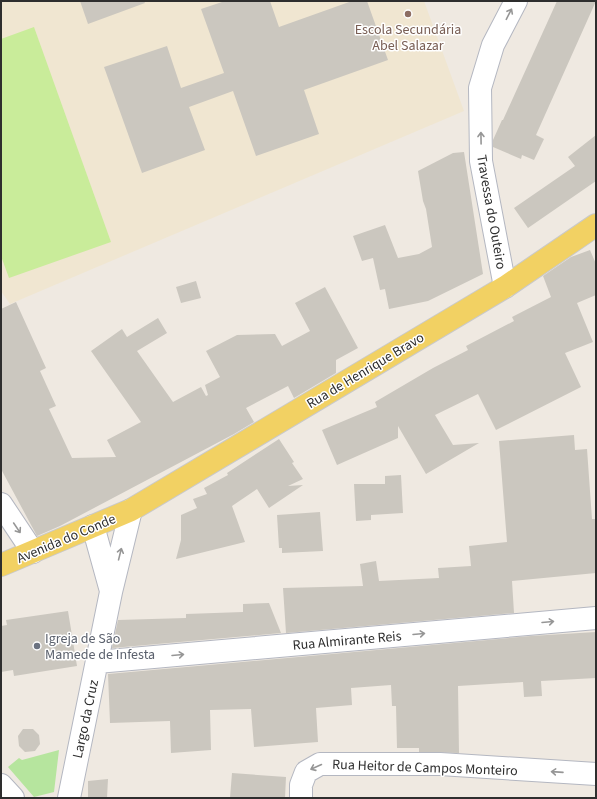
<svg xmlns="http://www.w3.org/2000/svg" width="597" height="799" viewBox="0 0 597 799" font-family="'Source Sans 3',sans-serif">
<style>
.education{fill:#f0e6d1}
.green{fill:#b6e59e}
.pitch{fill:#c9ec9a}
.building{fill:#cbc7bf}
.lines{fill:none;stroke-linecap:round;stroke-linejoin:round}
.minor-casing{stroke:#b4b7c1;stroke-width:24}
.major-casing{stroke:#c9c9c9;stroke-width:24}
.minor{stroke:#fff;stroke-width:22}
.major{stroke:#f2d163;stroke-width:22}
.oneway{stroke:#969696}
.education-dot{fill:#8d6e63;stroke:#fff;stroke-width:1.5}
.worship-dot{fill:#6b7280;stroke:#fff;stroke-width:1.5}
.labels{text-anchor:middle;stroke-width:3;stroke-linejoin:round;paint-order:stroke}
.education-label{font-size:14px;fill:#785e54;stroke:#fff}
.street-label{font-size:14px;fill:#2e2e2e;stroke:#fff}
.worship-label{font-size:14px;fill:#5b616d;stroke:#fff;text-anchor:start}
</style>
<rect width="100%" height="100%" fill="#efe9e1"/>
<!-- education -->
<path class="education" d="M1,1h423l40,110 -454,193 -9,-13z"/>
<!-- green -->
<path class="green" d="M59,750l-5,42 -20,5 -26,-30 11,-9 3,2z"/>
<!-- pitch -->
<path class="pitch" d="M34,27l77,215 -102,36 -8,-22v-217z"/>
<!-- building -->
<path class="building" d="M80,1h64l1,2 -57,21z
M225,1h45l9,26 73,-26h15l21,59 -84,30 15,44 -63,22 -23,-65 -44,16 16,43 -63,23 -38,-106 63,-21 14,42 43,-15 -23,-64z
M557,1h39l-60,134 8,4 -10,21 -12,-5 -1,4 -28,-12v-7l9,-20h1z
M596,135v46l-68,47 -14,-20 61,-42 -7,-9z
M464,152l19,122 -55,27 -39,8 -4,-20 -5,1 -7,-32 -11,3 -9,-25 32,-11 13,33 21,-4 13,-7 -6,-38 -3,-8 -5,-30 35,-18z
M590,250l6,14v31l-19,8 16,39 -28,11 16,34 -85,43 -18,-36 -43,21 18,30 26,-2 -53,31 -28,-48v12l-61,27 -15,-35 55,-23 -2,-5 58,-34 35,-18 -2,-4 48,-25 -2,-4 39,-20 -8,-21 28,-19z
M196,281l5,17 -20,5 -5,-16z
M325,287l33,61 -22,12v13l-42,25 -6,-12 -42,22 8,14 -20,12 -174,92 -23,10 -36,-67v-160l15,-7 30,66 -6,3 16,35 -7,3 23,49 44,-1 -9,-17 34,-18 -50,-71 31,-22 5,8 31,-19 9,15 -30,18 36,51 28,-15 5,9 2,-1 -3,-10 15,-8 -14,-26 31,-16 38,-1 7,12 28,-15 -15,-28z
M574,435l1,15 12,-1 5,70h4v54l-84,8 2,32 -228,20 -3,-45 80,-2 -3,-22 16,-3 3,20 60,-3 -1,-10 33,-2 -2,-20 38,-4 -8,-101z
M279,439l15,23 -2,1 11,16 -15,7 15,-1 -34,23 -12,-19 -25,17 13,36 -69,17 5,-19v-25l16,-7 -4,-9 14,-5 -3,-6 24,-13 -1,-2z
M401,475l2,38 -32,2v5l-15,1 -2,-37h31v-8z
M320,512l3,39 -41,2v-5h-3l-2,-33z
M269,603l12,30 -169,15 6,-28 68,-2v-4l57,-2v-8z
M68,611l9,55 -63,10 -1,-6 -12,2v-46l6,-1 -1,-5z
M596,632v46l-55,3 1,15 -18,1 -1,-15 -65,4 1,67 -40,-1v-4h-22l-1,-42h-4l-1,-21 -40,3 1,17 -36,3 2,34 -64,5 -3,-38 -41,1 1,40 -40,3 -1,-32 -60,2 -2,-49 423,-38z
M23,729h10l6,6 1,9 -5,7 -10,1 -6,-6 -1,-10z
M232,773l54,4 -1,21h-55z
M108,779l-1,19h-19v-17z"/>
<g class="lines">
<!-- minor casing -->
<g class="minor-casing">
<path id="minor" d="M505,287l-24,-126 -1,-73 13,-43 23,-44
M1,504l32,48
M93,526l18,65
M97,662l499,-44
M1,785l12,13
M69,798l42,-206 20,-82
M301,798v-13l5,-13 14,-8h120l156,10"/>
</g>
<!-- major casing -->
<g class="major-casing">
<path id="major" d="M1,565l130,-55 374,-223 91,-62"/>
</g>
<!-- minor -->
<use href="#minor" class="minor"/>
<!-- major -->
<use href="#major" class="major"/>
</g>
<!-- one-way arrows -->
<defs><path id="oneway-shaft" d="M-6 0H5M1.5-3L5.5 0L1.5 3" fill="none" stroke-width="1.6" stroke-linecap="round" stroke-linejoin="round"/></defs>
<g class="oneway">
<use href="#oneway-shaft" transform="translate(509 14) rotate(-63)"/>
<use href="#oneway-shaft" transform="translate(481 138) rotate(-91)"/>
<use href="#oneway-shaft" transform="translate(17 528) rotate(56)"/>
<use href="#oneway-shaft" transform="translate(120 554) rotate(-76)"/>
<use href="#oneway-shaft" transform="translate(548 622) rotate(-5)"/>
<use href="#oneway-shaft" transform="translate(419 634) rotate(-5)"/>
<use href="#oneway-shaft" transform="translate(178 655) rotate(-5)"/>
<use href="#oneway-shaft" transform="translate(316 767) rotate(156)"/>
<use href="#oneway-shaft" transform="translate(557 772) rotate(-176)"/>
</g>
<!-- markers -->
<circle class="education-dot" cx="408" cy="14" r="4"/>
<circle class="worship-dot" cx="37" cy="646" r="4"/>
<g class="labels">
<!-- education labels -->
<g class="education-label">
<text x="408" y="34">Escola Secundária<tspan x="408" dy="16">Abel Salazar</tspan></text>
</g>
<!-- street labels -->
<g class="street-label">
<text transform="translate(492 212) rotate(80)" y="5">Travessa do Outeiro</text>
<text transform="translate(365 370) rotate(-31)" y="5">Rua de Henrique Bravo</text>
<text transform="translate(66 538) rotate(-23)" y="5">Avenida do Conde</text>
<text transform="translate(347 640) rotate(-5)" y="5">Rua Almirante Reis</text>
<text transform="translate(85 719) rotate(-78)" y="5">Largo da Cruz</text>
<text transform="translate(425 767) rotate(2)" y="5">Rua Heitor de Campos Monteiro</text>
</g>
<!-- worship labels -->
<g class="worship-label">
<text x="45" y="643">Igreja de São<tspan x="45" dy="16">Mamede de Infesta</tspan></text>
</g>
</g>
<!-- border -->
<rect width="597" height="799" fill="none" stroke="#2e2e2e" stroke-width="4"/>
</svg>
